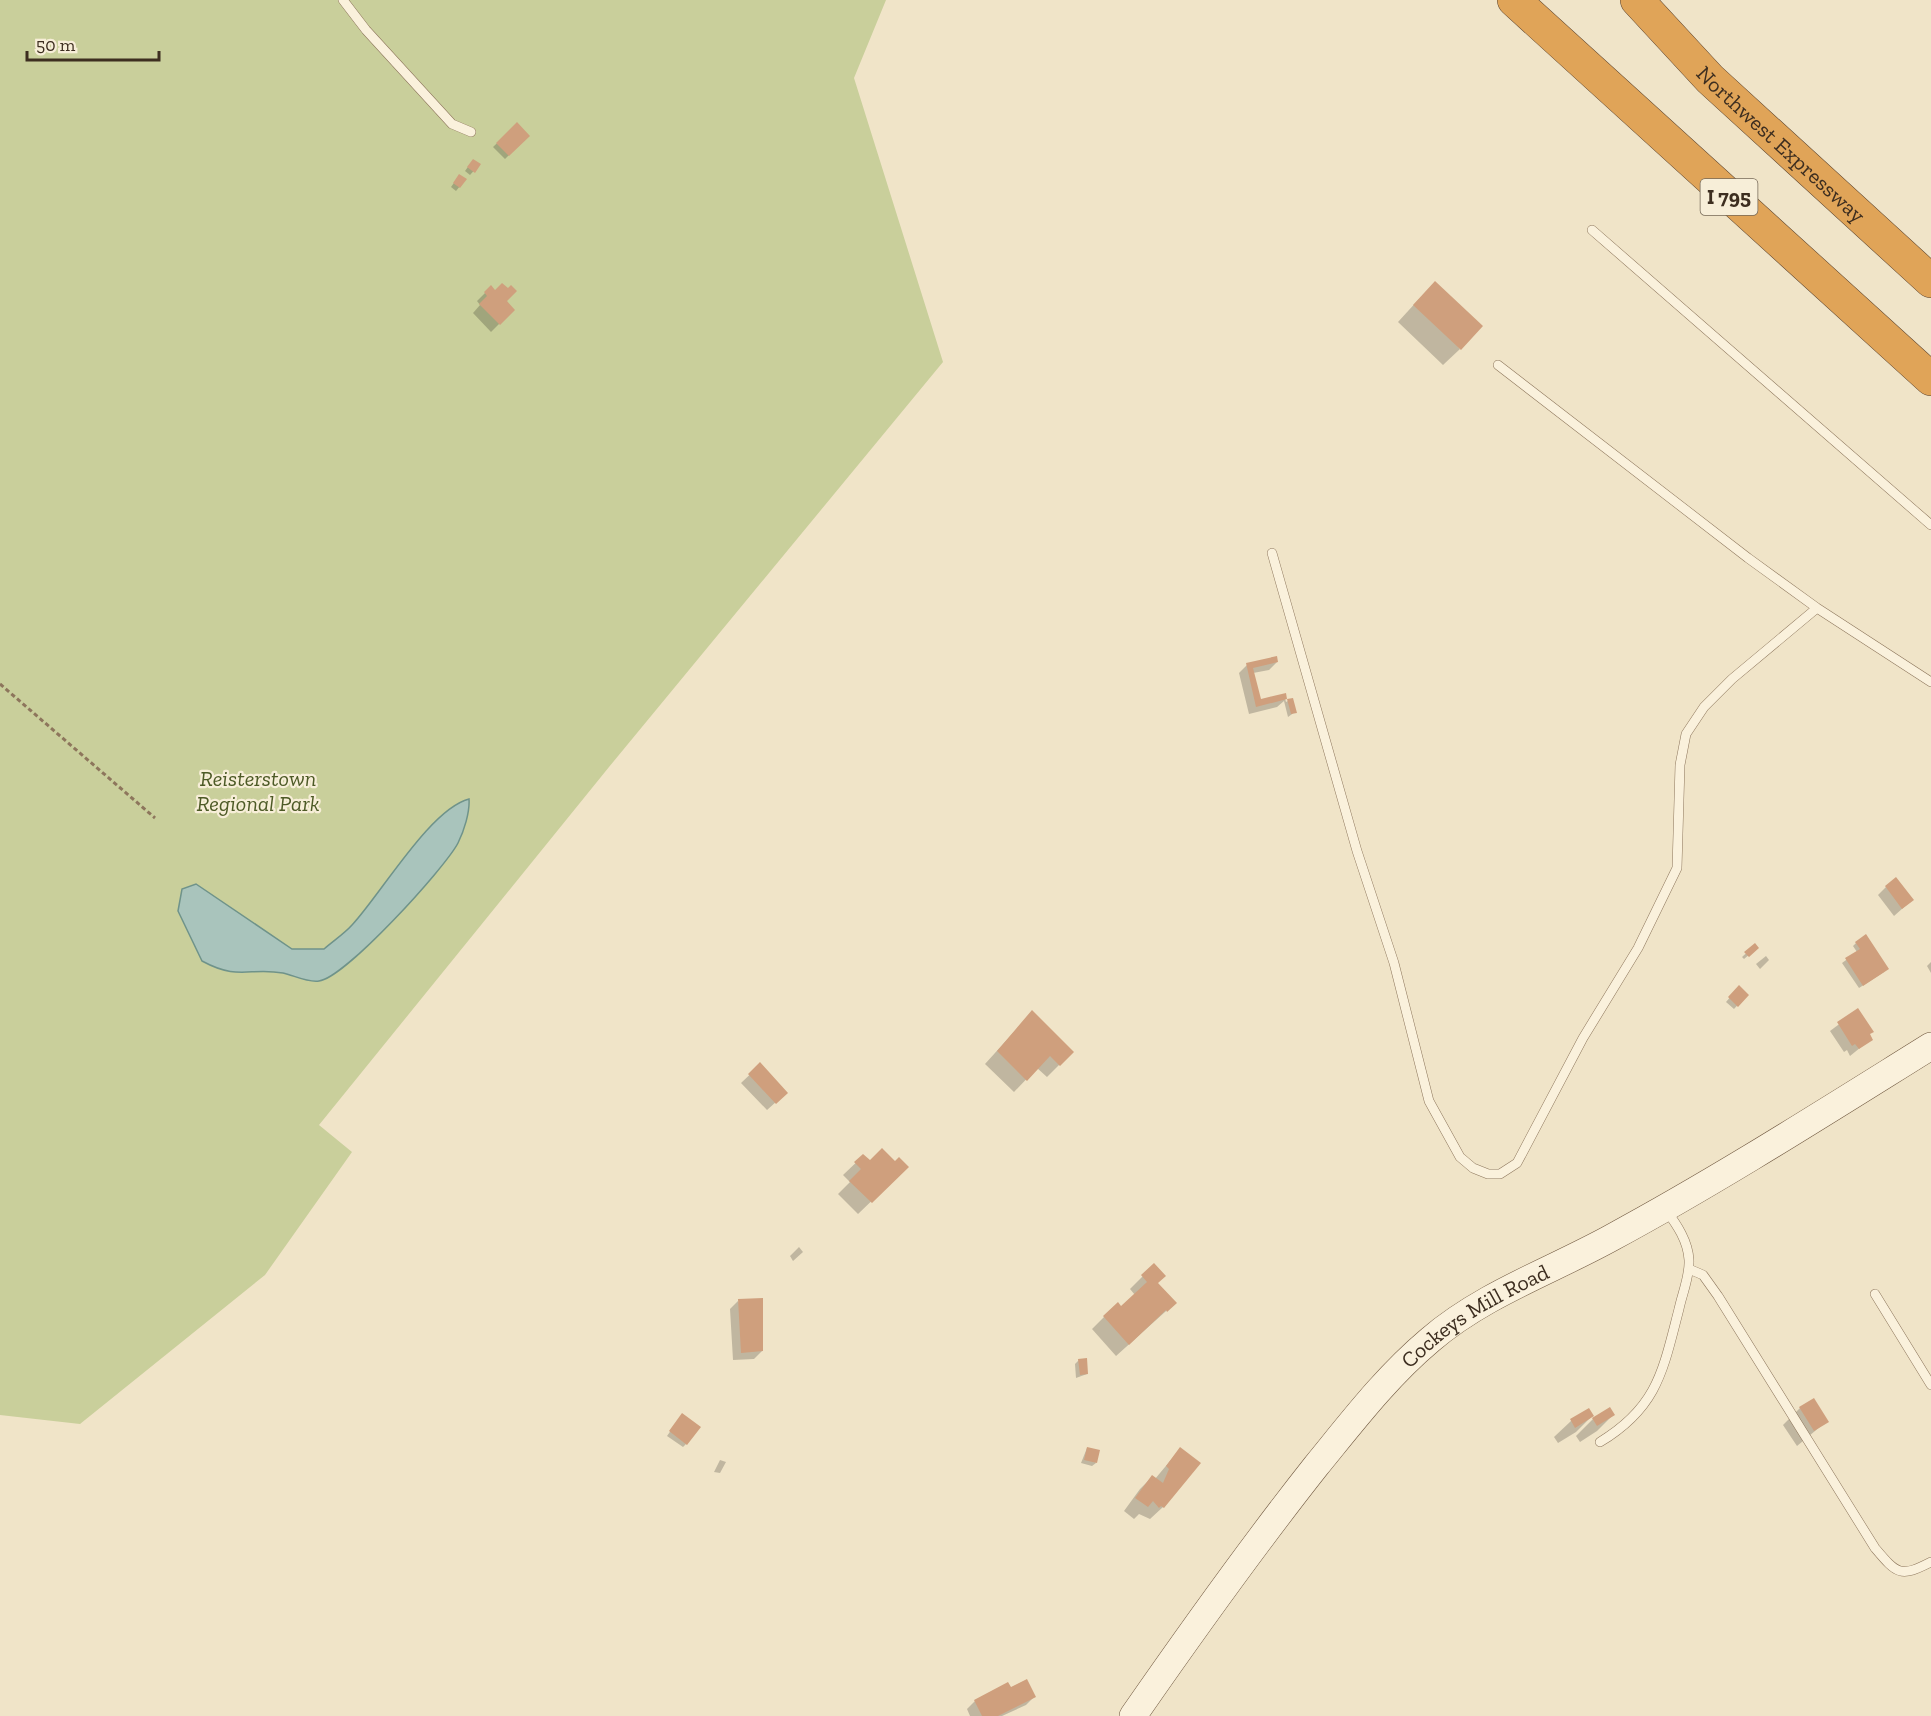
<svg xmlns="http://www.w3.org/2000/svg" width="1931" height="1716" viewBox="0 0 1931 1716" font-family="'Zilla Slab',serif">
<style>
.green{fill:#c9cf9b}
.water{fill:#a9c4bc;stroke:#6f938a;stroke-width:1.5}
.shadow{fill:#0003}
.building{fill:#cf9f7d}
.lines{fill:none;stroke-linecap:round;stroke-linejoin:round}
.lane-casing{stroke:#8d765c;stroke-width:10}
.secondary-casing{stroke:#6f573f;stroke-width:28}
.highway-casing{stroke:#5b4430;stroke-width:34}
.path{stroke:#8d765c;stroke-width:3;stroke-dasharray:4.5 3;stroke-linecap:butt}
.lane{stroke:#faf1dc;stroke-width:9}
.secondary{stroke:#faf1dc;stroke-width:27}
.highway{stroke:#e0a458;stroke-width:33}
.labels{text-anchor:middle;stroke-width:4.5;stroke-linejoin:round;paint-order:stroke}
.shield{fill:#f7eed8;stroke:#756857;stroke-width:1.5}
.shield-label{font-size:21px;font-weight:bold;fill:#3d2e20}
.street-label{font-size:22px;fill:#3d2e20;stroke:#f7eed8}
.park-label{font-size:22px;font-style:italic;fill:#4d5a26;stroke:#f7eed8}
</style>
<rect width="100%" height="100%" fill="#f0e4c8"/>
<!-- green -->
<path class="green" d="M0,0h886l-32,78 89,284 -334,405 -290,358 33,27 -87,123 -185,149 -80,-9z"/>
<!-- water -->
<path class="water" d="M469,799c1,13 -5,32 -11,44 -13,25 -113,135 -139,138 -11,2 -26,-6 -36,-8 -34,-6 -44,8 -81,-12l-24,-50 4,-22 14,-5 96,65h32c9,-8 20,-15 28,-24 29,-31 78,-116 117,-126z"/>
<!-- shadow -->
<path class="shadow" d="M517,124l11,12 -23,23 -12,-12z
M470,164l9,1 -9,10 -5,-4z
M456,180h9l-9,11 -5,-4z
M491,287l22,23 -22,22 -18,-19 7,-8 -3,-4z
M1419,299l41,50 -17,16 -45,-43z
M1277,662l-8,8 -16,3 7,28 24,-6 2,7 2,-1 7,11 -7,5 -4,-16 -7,6 -28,7 -10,-41 8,-8z
M1886,887l26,13 -18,16 -16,-21z
M1856,943l28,29 -25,16 -17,-25 15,-11 -4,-6z
M1755,945l2,3 -13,11 -2,-2z
M1766,956l3,4 -9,9 -4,-5z
M1931,962v11l-4,-7z
M1739,987l8,8 -13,14 -8,-7z
M1858,1010l13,29 -21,17 -3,-6 -3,2 -14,-21z
M1032,1012l40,40 -25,25 -10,-9 -23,24 -29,-28z
M760,1065l26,28 -19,17 -26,-27z
M863,1156l7,6 25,1 12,4 -49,47 -20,-20 12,-12 -7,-7z
M799,1247l4,5 -10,9 -3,-5z
M1154,1265l2,18 19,20 -59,53 -24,-27 12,-12 17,-9 14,-13 -5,-6z
M738,1301l24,50 -8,8 -21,1 -3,-51z
M1079,1360l8,14 -11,4 -1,-14z
M1800,1408l27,13 -30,25 -14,-21z
M1588,1410l4,6 -16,16 -18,11 -4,-6 17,-16z
M1613,1415l-16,16 -17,11 -4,-6 17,-17z
M679,1419l7,25 -3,3 -16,-11z
M1087,1448l9,15 -4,3 -11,-3z
M1180,1449l-17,58 -13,12 -11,-5 -5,5 -10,-8 16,-22 12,-12 3,2z
M720,1460l6,2 -6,11 -6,-1z
M1010,1689l24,8 -8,8 -24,11h-32l-3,-7 8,-8z"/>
<!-- building -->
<path class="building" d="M517,122l13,14 -21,20 -13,-13z
M473,159l8,5 -6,9 -8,-6z
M459,174l8,5 -7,9 -7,-5z
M1435,281l48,45 -22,24 -48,-45z
M502,283l6,5 3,-3 6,6 -10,10 8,9 -15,15 -21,-21 8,-8 -3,-4 7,-7 4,5z
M1277,656l1,6 -25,6 8,31 25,-6 1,6 -31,8 -10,-44z
M1293,698l4,15 -6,1 -4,-15z
M1896,877l18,23 -12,9 -17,-23z
M1866,934l23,35 -26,17 -18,-28 15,-9 -5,-7z
M1755,943l4,5 -10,9 -5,-5z
M1739,985l10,10 -11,12 -10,-10z
M1858,1008l16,24 -4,2 3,6 -14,9 -4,-5 -3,2 -15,-24z
M1032,1010l42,42 -14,14 -10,-10 -23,25 -30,-30z
M760,1062l28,31 -12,11 -28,-30z
M882,1148l13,13 4,-4 10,10 -37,36 -23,-22 12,-12 -7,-7 9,-8 7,6z
M1154,1263l12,13 -8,7 19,20 -10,9 -1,-2 -37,35 -26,-29 15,-14 3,4 26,-24 -6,-7z
M763,1298v53l-22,2 -3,-54z
M1087,1358l1,16 -8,1 -2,-16z
M1814,1398l15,24 -15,9 -15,-24z
M1610,1407l5,8 -18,11 -5,-8z
M1589,1408l5,8 -19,12 -5,-9z
M682,1413l19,14 -14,18 -18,-14z
M1087,1447l13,3 -3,13 -13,-3z
M1180,1447l21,16 -37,45 -3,-2 -2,2 -6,-7 -5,6 -13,-9 17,-23 11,8 6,-14 -3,-3z
M1027,1679l9,18 -38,19h-16l-8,-16 34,-18 3,5z"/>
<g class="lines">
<!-- lane casing -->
<g class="lane-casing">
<path id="lane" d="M343,0l23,30 86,94 19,8
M1592,230l339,295
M1498,365l250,193 69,50 114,74
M1272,553l85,298 37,112 35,138 31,56 13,11 15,6h12l17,-11 66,-125 55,-90 39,-80 3,-103 6,-31 18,-27 28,-28 85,-71
M1689,1269l14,6 15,21 157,252c22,26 25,30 56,14
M1875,1294l56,91
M1600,1442c58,-35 63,-72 79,-133 3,-15 11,-33 10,-49 -1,-19 -12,-35 -23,-50"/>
</g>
<!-- secondary casing -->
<g class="secondary-casing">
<g id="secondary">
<path id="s1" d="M1133,1716c59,-85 119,-169 183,-250 36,-44 70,-89 114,-126 52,-45 121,-69 181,-102 109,-59 214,-126 320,-192"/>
</g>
</g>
<!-- highway casing -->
<g class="highway-casing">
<g id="highway">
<path d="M1514,0l417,379"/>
<path id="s2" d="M1637,0l73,79 221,202"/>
</g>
</g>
<!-- path -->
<path class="path" d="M0,684l155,134"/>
<!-- lane -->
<use href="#lane" class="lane"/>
<!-- secondary -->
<use href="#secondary" class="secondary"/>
<!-- highway -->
<use href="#highway" class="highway"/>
</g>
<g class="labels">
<!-- shield labels -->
<rect class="shield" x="1700.5" y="179" width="57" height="36" rx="4.5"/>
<g class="shield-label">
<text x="1729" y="204">I 795</text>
</g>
<!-- street labels -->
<g class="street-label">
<text dy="8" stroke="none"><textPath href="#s2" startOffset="204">Northwest Expressway</textPath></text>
<text dy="8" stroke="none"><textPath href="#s1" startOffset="531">Cockeys Mill Road</textPath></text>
</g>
<!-- park labels -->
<g class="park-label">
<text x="258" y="786">Reisterstown<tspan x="258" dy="25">Regional Park</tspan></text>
</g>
</g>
<!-- scale -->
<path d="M27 51v9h132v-9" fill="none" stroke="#3d2e20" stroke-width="3"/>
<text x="36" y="51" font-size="18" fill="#3d2e20" stroke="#f7eed8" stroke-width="4.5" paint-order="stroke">50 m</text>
</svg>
